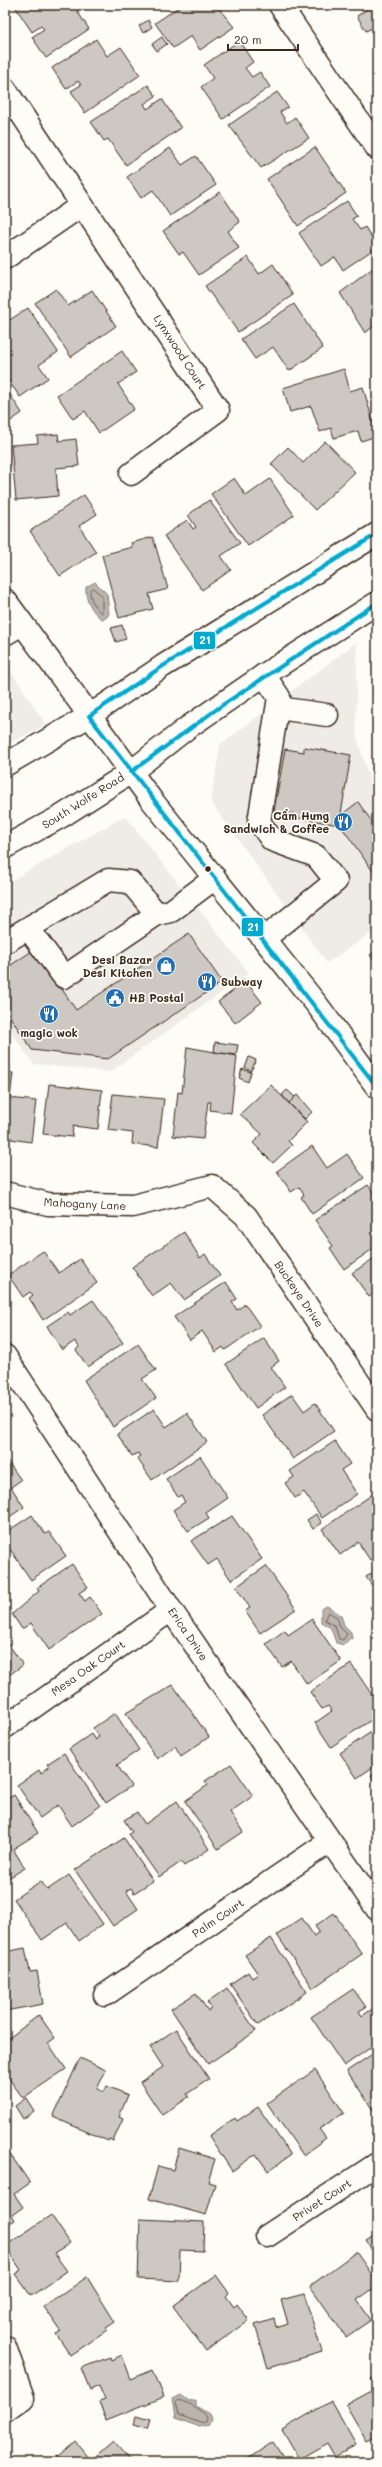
<svg xmlns="http://www.w3.org/2000/svg" width="382" height="2467" viewBox="0 0 382 2467" font-family="Mali,sans-serif">
<style>
.built{fill:#efece7}
.water{fill:#bbb4ad;stroke:#887d74}
.lines{fill:none;stroke-linecap:round;stroke-linejoin:round}
.shore{stroke:#6e6157;stroke-width:1}
.building{fill:#cdc8c2;stroke:#3b2a1e}
.minor-casing{stroke:#3b2a1e;stroke-width:25}
.major-casing{stroke:#3b2a1e;stroke-width:25}
.minor{stroke:#fdfcf7;stroke-width:22}
.major{stroke:#fdfcf7;stroke-width:22}
.bus-1-casing{stroke:#fdfcf7;stroke-width:7}
.bus-1{stroke:#00a9ce;stroke-width:4}
.bus-dot{fill:#3b2a1e;stroke:#fdfcf7;stroke-width:1.5}
.labels{text-anchor:middle;stroke-width:3.5;stroke-linejoin:round;paint-order:stroke}
.street-label{font-size:11px;fill:#3b2a1e;stroke:#fdfcf7}
.poi-label{font-size:11px;font-weight:bold;fill:#3b2a1e;stroke:#fdfcf7;text-anchor:end}
.line-badge{stroke:#fdfcf7;stroke-width:1.5}
.badge-label{font-size:11px;text-anchor:middle;font-weight:bold;fill:#fff}
</style>
<rect width="100%" height="100%" fill="#fdfcf7"/>
<filter id="ink" filterUnits="userSpaceOnUse"><feTurbulence type="fractalNoise" baseFrequency=".025" numOctaves="2"/><feDisplacementMap in="SourceGraphic" scale="8" xChannelSelector="R" yChannelSelector="G"/><feConvolveMatrix kernelMatrix="1 2 1 2 8 2 1 2 1" color-interpolation-filters="sRGB"/></filter>
<g filter="url(#ink)">
<!-- built -->
<path class="built" d="M357,642l-1,91 21,71v125l-50,34 -116,-161 9,-57z
M5,662l41,63 -41,20z
M125,816l124,157 -139,99 -76,-8 -29,-40v-140z"/>
<!-- water -->
<path class="water" d="M95,582l12,12 2,20 -3,4 -5,1c-9,-8 -16,-19 -15,-32z
M327,1606l14,9 3,10 7,7 1,7 -2,-1 -6,7 -8,-2 -5,-15 -10,-6v-13z
M181,2395l8,6 7,-1v6l13,8 2,5 -3,6 -9,2 -23,-9 -3,-19z"/>
<g class="lines">
<!-- shore -->
<path class="shore" d="M93,588l9,8v17c-6,-3 -13,-15 -12,-23z
M328,1612l9,5 3,10 7,7 -4,6 -4,-1 -4,-13 -10,-6z
M179,2400l13,5 11,8 3,5 -1,4 -5,1 -21,-8 -3,-12z"/>
</g>
<!-- building -->
<path class="building" d="M21,5h65l-9,6 12,18 -43,29 -14,-21 12,-8 -3,-3 -9,6 -16,-24z
M182,5h34l18,22 -34,23 -9,-14 -18,12 -18,-25z
M373,5h4v31l-5,-8 -6,3 -9,-15z
M148,20l4,7 -9,6 -4,-7z
M162,37l5,7 -10,7 -5,-7z
M96,39l11,17 14,-9 19,28 -55,38 -14,-22 10,-6 -3,-4 -12,8 -14,-21z
M239,41l14,21 -8,6 7,9 8,-5 10,15 -47,32 -22,-32 12,-9 -9,-13z
M148,85l8,11 -12,8 3,5 15,-10 19,29 -55,37 -18,-26 -4,2 -13,-19z
M277,92l11,15 -8,5 7,11 8,-6 14,21 -48,30 -32,-43z
M315,147l31,46 -48,33 -31,-47z
M170,148l12,17 14,-9 20,29 -46,31 -17,-26 -12,8 -14,-21z
M220,192l20,30 -12,9 11,17 -40,27 -16,-23 -4,2 -16,-23z
M347,201l10,15 -5,3 8,11 5,-3 12,20 -34,23 -8,-13 -14,9 -22,-33z
M248,257l11,17 14,-10 20,31 -55,37 -33,-46z
M377,265v59l-12,9 -25,-40z
M56,289l12,17 24,-16 24,36 -45,31 -36,-54z
M294,304l29,44 -34,23 -16,-24 -18,12 -14,-20z
M28,308l30,44 -19,13 9,13 -28,19 -15,-22v-52z
M122,351l14,21 -18,12 16,25 -35,24 -14,-22 -12,8 -16,-24z
M344,369l6,22 13,-4 14,49 -16,5 -3,-10 -24,7 -3,-10 -11,4 -9,-26 -21,6 -7,-24z
M5,387l17,26 -17,12z
M58,434l1,7 17,-2 3,27 -23,2 2,28 -42,4 -5,-55 27,-2 -1,-7z
M325,441l30,31 -40,38 -44,-46 17,-17 15,16z
M234,478l12,18 24,-17 24,36 -46,31 -37,-52z
M84,495l13,19 -18,12 17,26 -36,24 -30,-45z
M209,500l31,43 -19,13 10,14 -29,20 -38,-54 23,-16 6,9 3,-2 -8,-12z
M153,537l15,52 -19,5 4,15 -34,9 -17,-63 30,-8 -1,-4z
M122,625l4,14 -10,3 -5,-14z
M304,747l47,8 -12,70 -46,-8 1,-3 -20,-3 11,-62 19,3z
M358,802l19,27v48l-41,-58z
M189,934l33,48 -114,77 -76,-9 -27,-41v-40l30,-20 41,61z
M377,951v14l-7,-10z
M244,979l18,23 -27,21 -17,-21 20,-15 -2,-3z
M215,1042l23,3 -2,10 -22,-3z
M187,1047l50,9 -6,57 -21,-3 1,-8h-3l-5,37 -30,-3 5,-44 4,1z
M249,1057l7,3 -5,11 -6,-3z
M242,1069l9,3 -3,10 -9,-4z
M5,1072l8,1 -3,25 26,3 -5,41 -20,-3v-2l-6,-1z
M49,1084l53,6 -4,39 -25,-3 -1,11 -29,-3z
M271,1085l36,37 -19,19 4,4 -19,18 -20,-20 9,-9 -22,-20z
M287,1090l8,7 -6,6 -7,-8z
M113,1094l51,5 -6,48 -26,-3 1,-11 -25,-3z
M297,1095l15,17 -7,7 -16,-16z
M312,1146l15,22 20,-14 17,24 -52,36 -11,-17 3,-2 -5,-8 -8,5 -14,-21z
M368,1185l9,13v48l-33,23 -14,-21 3,-2 -18,-26z
M184,1232l16,26 5,-4 15,22 -36,24 -13,-17 -19,13 -20,-29z
M43,1251l16,22 21,-14 17,24 -54,37 -14,-22 4,-3 -3,-3 -7,5 -15,-22z
M373,1259l4,4v28l-8,6 -17,-24z
M226,1282l11,17 -5,3 5,8 8,-6 15,22 -35,24 -2,-3 -7,5 -14,-21 -12,9 -16,-23z
M93,1300l30,43 -35,24 -12,-17 3,-3 -4,-6 -13,9 -15,-24 21,-14 2,3z
M264,1338l15,23 -8,6 14,20 -29,21 -30,-44z
M138,1344l18,26 -14,9 14,19 -43,29 -29,-47z
M292,1394l12,17 11,-8 19,28 -41,28 -31,-44z
M154,1409l12,18 21,-14 20,29 -55,38 -15,-22 3,-2 -2,-3 -6,3 -15,-22z
M335,1441l15,23 -9,6 16,24 -35,24 -18,-26 -9,6 -10,-15 9,-6 -4,-6z
M200,1456l28,42 -22,15 3,5 -21,13 -15,-21 12,-8 -4,-7 -3,2 -12,-18z
M6,1459l15,21 -10,7 13,20 -19,13z
M373,1494l4,5v57l-7,4 -12,-18 -18,13 -18,-26z
M316,1514l6,9 -9,6 -6,-9z
M32,1515l13,19 4,-2 17,24 -35,24 -26,-38v-9z
M232,1516l30,43 -31,21 -14,-21 -9,6 -17,-24z
M72,1564l16,23 -9,6 6,8 5,-4 12,17 -53,36 -18,-27 -9,6 -10,-15 27,-23 -2,-3z
M266,1566l30,43 -36,24 -15,-22 5,-3 -14,-21z
M377,1569v24l-11,-16z
M377,1603v15l-7,-11z
M312,1619l29,42 -34,23 -16,-23 -9,6 -16,-23 19,-14 3,5z
M5,1639l18,26 -18,13z
M351,1664l26,38v14l-46,31 -16,-24 17,-12 -4,-5 -6,3 -12,-17z
M173,1685l36,52 -28,19 -6,-10 -18,13 -31,-46z
M115,1713l24,37 -22,15 14,21 -25,17 -37,-54 22,-15 4,6 4,-3 -6,-9z
M377,1728v56l-6,-9 5,-3 -3,-5 -16,11 -17,-25z
M64,1753l36,53 -28,20 -14,-21 -18,13 -23,-33 22,-15 2,3 8,-6 -2,-3z
M231,1764l22,32 -23,16 13,20 -25,17 -33,-48 23,-16 -3,-4z
M14,1795l24,38 -25,16 12,19 -20,12v-80z
M177,1801l32,48 -25,17 -3,-4 -22,15 -30,-43 3,-2 -8,-12 13,-8 8,12z
M124,1838l29,43 -19,12 -3,-5 -5,3 12,18 -25,17 -38,-56z
M69,1875l34,49 -24,17 -12,-18 -25,17 -28,-41 27,-18 6,9z
M334,1913l28,41 -49,34 -36,-53 25,-17 12,18 5,-4 -4,-6z
M271,1938l36,54 -49,33 -28,-41 18,-12 4,6 6,-4 -13,-19z
M25,1948l5,24 7,-1 6,33 -38,7v-59z
M227,1988l29,43 -48,33 -37,-55 25,-16 12,18 3,-3 -4,-6z
M353,1989l13,18 -7,4 3,5 15,-10v37l-33,23 -33,-49z
M39,2015l16,23 -7,5 18,26 -43,29 -18,-25v-32z
M176,2029l33,50 -22,15 2,3 -27,18 -22,-33 23,-15 -13,-20z
M377,2051v65l-30,-45z
M80,2058l26,12 -9,19 7,3 3,-6 21,9 -9,22 4,2 -10,22 -4,-2 -1,2 -55,-24z
M315,2070l29,43 -25,16 7,9 -23,17 -36,-52z
M26,2098l8,13 -11,8 -8,-13z
M258,2107l33,48 -23,16 -12,-17 -24,17 -23,-35 26,-18 2,3z
M179,2148l36,11 -7,23 7,2 -9,31 -57,-16 9,-33 15,4z
M10,2154l20,29 -16,11 9,13 -11,8 3,5 -10,6v-69z
M51,2215l19,28 -16,10 13,18 -36,25 -16,-22 6,-4 -16,-24z
M140,2219l64,3 -1,29 -23,-1 -1,31 -41,-2z
M377,2234v24l-11,-17z
M356,2252l21,30v4l-20,14 14,20 -25,17 -36,-51z
M216,2275l13,18 -3,3 8,11 3,-3 12,16 -43,31 -33,-45z
M87,2277l28,45 -9,6 1,2 -37,25 -14,-21 5,-3 -17,-24z
M304,2294l18,58 -54,16 -13,-43 19,-6 2,8 12,-4 -7,-23z
M122,2355l9,24 22,-9 11,27 -58,23 -7,-18 6,-2 -6,-14 -9,4 -9,-22 29,-11 1,3z
M377,2375v61l-10,5 -21,-36 31,-17 -6,-9z
M331,2401l25,44 -21,12 -8,-14 -28,16 -17,-29z
M136,2416l14,4 -3,9 -14,-4z
M75,2441l16,19 22,-19 18,21h-69l-5,-5z
M273,2442l13,20h-43z"/>
<g class="lines">
<!-- minor casing -->
<g class="minor-casing">
<path id="minor" d="M280,5l97,143
M5,89l213,321 -87,64
M5,258l77,-53
M5,634l17,-10
M264,675l15,22 -20,125 13,18 44,16 20,25 -72,58
M278,708l49,7
M28,928l36,49 93,-63
M5,942l103,-62 22,2 27,32 14,-3 44,-33
M5,1193l43,11 85,2 79,-20 34,30 131,193
M5,1356l166,254 206,299
M5,1727l166,-117
M105,1995l225,-154
M267,2236l110,-72
M5,2347l18,51 -18,13"/>
</g>
<!-- major casing -->
<g class="major-casing">
<path id="major" d="M5,600l145,198 168,208 59,81
M5,765l84,-49 74,-50 214,-132
M5,847l57,-31 69,-44 56,-44 77,-53 113,-72"/>
</g>
<!-- minor -->
<use href="#minor" class="minor"/>
<!-- major -->
<use href="#major" class="major"/>
<!-- bus-1 casing -->
<g class="bus-1-casing">
<path id="bus-1" d="M377,534l-214,132 -74,50 288,371
M131,772l90,-66 156,-103"/>
</g>
<!-- bus-1 -->
<use href="#bus-1" class="bus-1"/>
</g>
</g>
<!-- icons -->
<defs>
<g id="restaurant-disc" transform="scale(1)"><circle r="9.5" fill="#1f6fb2" stroke="#fdfcf7"/><path d="M-5-6h1v4h1v-4h1v4h1v-4h1v5L-1.5 .5V6h-2V.5L-5-1ZM5-6V6H3V1.5H1.5Q1.5-4 5-6Z" fill="#fff"/></g>
<g id="shop-disc" transform="scale(1)"><circle r="9.5" fill="#1f6fb2" stroke="#fdfcf7"/><path d="M-5-2.5h2.3a2.7 3.5 0 0 1 5.4 0H5L5.5 6h-11ZM-1.5-2.5h3a1.5 2.3 0 0 0-3 0Z" fill="#fff"/></g>
<g id="civic-disc" transform="scale(1)"><circle r="9.5" fill="#1f6fb2" stroke="#fdfcf7"/><path d="M-.6-6.5H3V-4.5H.6V-3L4-1V1h2V6H-6V1h2V-1L-.6-3ZM-1.2 2.5V6h2.4V2.5Z" fill="#fff"/></g>
</defs>
<g fill-rule="evenodd">
<use href="#restaurant-disc" x="343" y="822"/>
<use href="#shop-disc" x="166" y="966"/>
<use href="#restaurant-disc" x="207" y="982"/>
<use href="#civic-disc" x="115" y="998"/>
<use href="#restaurant-disc" x="49" y="1014"/>
</g>
<!-- markers -->
<circle class="bus-dot" cx="208" cy="869" r="3.5"/>
<g class="labels">
<!-- street labels -->
<g class="street-label">
<text transform="translate(180 352) rotate(57)" y="4">Lynxwood Court</text>
<text transform="translate(83 801) rotate(-32)" y="4">South Wolfe Road</text>
<text transform="translate(85 1204) rotate(3)" y="4">Mahogany Lane</text>
<text transform="translate(299 1294) rotate(56)" y="4">Buckeye Drive</text>
<text transform="translate(188 1634) rotate(56)" y="4">Erica Drive</text>
<text transform="translate(88 1668) rotate(-35)" y="4">Mesa Oak Court</text>
<text transform="translate(218 1918) rotate(-34)" y="4">Palm Court</text>
<text transform="translate(322 2200) rotate(-33)" y="4">Privet Court</text>
</g>
<!-- poi labels -->
<g class="poi-label">
<text x="329" y="820">Cẩm Hưng<tspan x="329" dy="13">Sandwich &amp; Coffee</tspan></text>
<text x="152" y="964">Desi Bazar<tspan x="152" dy="13">Desi Kitchen</tspan></text>
<text x="221" y="986" text-anchor="start">Subway</text>
<text x="129" y="1002" text-anchor="start">HB Postal</text>
<text x="49" y="1037" text-anchor="middle">magic wok</text>
</g>
</g>
<g class="line-badge">
<rect x="193" y="631" width="23" height="19" rx="4" fill="#00a9ce"/>
<rect x="241" y="917" width="23" height="20" rx="4" fill="#00a9ce"/>
</g>
<g class="badge-label">
<text x="205" y="644">21</text>
<text x="253" y="931">21</text>
</g>
<!-- margin -->
<rect width="382" height="2467" fill="none" stroke="#fdfcf7" stroke-width="20"/>
<rect x="10" y="10" width="362" height="2447" fill="none" stroke="#3b2a1e" stroke-width="1.5" filter="url(#ink)"/>
<!-- scale -->
<path d="M228 44v6h70v-6" fill="none" stroke="#3b2a1e" stroke-width="2"/>
<text x="234" y="44" font-size="12" fill="#3b2a1e" stroke="#fdfcf7" stroke-width="3" paint-order="stroke">20 m</text>
</svg>
